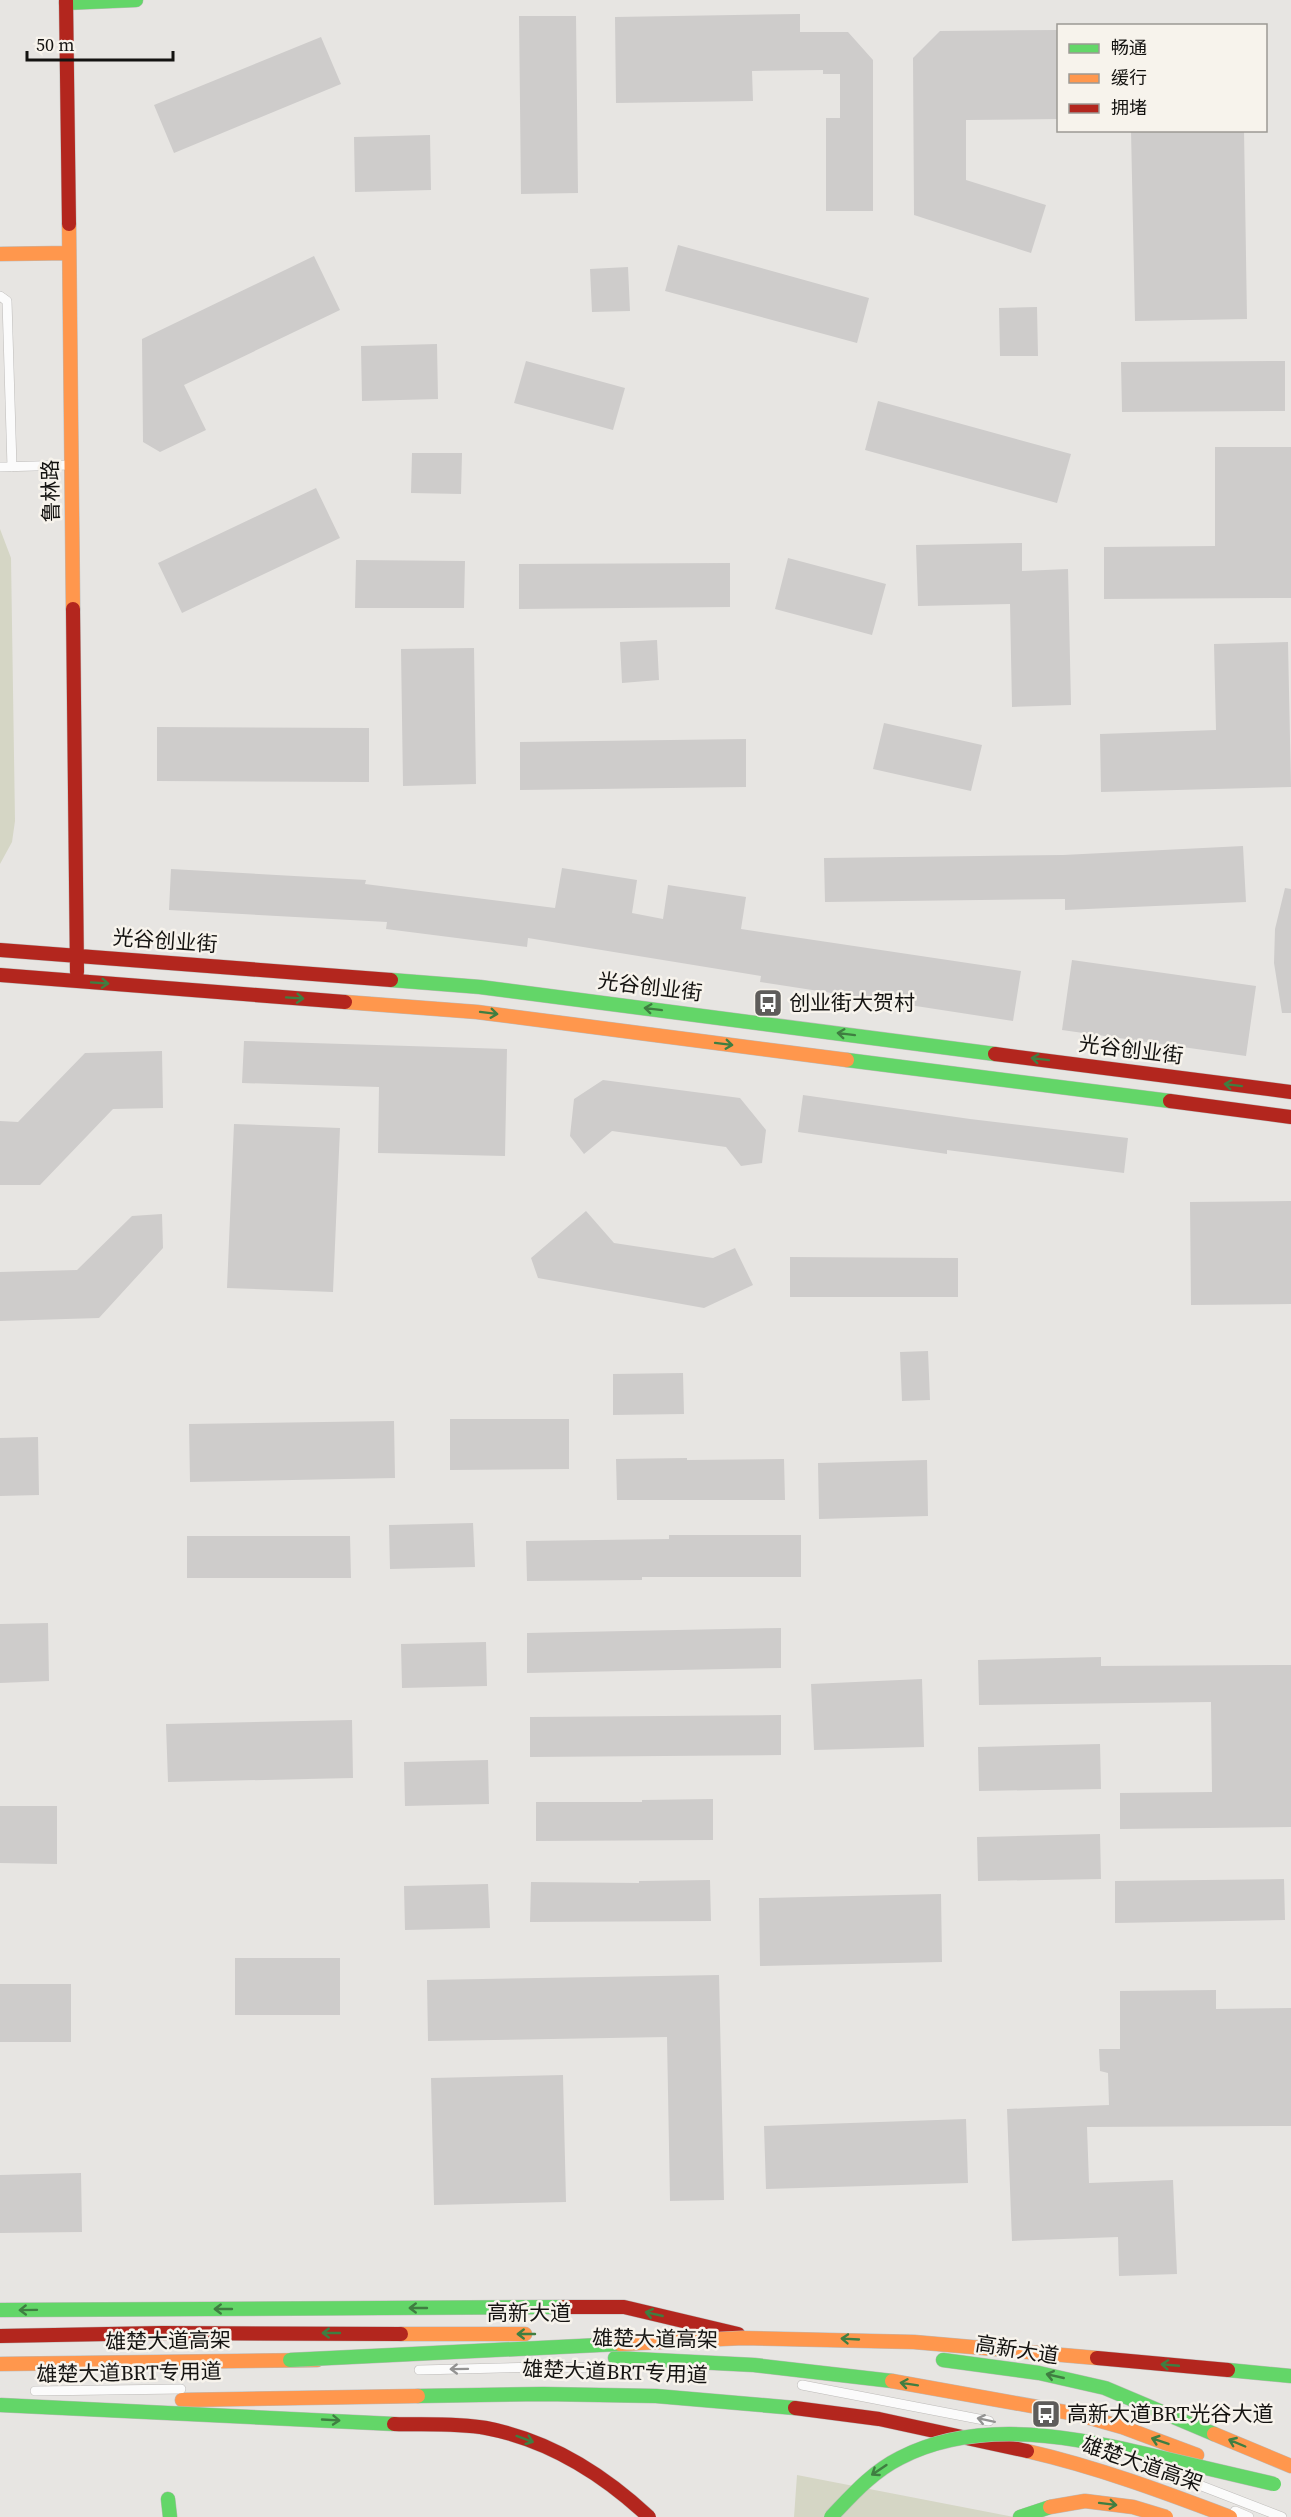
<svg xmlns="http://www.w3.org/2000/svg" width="1291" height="2517" viewBox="0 0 1291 2517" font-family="'Source Serif 4','Noto Sans SC',serif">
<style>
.green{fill:#d5d6c5}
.building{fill:#cecccb}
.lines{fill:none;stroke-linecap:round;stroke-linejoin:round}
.lane-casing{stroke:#bdbbb9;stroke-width:10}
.fast-casing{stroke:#bdbbb9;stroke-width:15}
.slow-casing{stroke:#bdbbb9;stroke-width:15}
.jam-casing{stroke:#bdbbb9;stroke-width:15}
.lane{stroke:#fbfbfb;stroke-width:9}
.fast{stroke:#63d668;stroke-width:14}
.slow{stroke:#ff974d;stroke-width:14}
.jam{stroke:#b3261e;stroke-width:14}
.fast-bridge-casing{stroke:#bdbbb9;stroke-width:15;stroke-linecap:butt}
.slow-bridge-casing{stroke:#bdbbb9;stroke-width:15;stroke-linecap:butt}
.jam-bridge-casing{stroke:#bdbbb9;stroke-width:15;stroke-linecap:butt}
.fast-bridge{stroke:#63d668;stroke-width:14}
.slow-bridge{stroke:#ff974d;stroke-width:14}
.jam-bridge{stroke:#b3261e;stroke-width:14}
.oneway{stroke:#3f7e41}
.oneway2{stroke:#939392}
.labels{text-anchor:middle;stroke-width:5;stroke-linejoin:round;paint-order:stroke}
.street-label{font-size:21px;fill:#141311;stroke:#f7f3ec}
.poi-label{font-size:21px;fill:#141311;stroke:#f7f3ec;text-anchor:start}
</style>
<rect width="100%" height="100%" fill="#e7e5e2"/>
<!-- green -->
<path class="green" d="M0,529l11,29 4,263 -3,21 -12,22z
M797,2475l217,42h-220z"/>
<!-- building -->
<path class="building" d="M800,14v18h48l25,28v151h-47v-93h14v-44h-17v-4l-71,1 1,30 -137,2 -1,-86z
M519,16h57l2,177 -57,1z
M1059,30v89l-93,1v60l80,25 -15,48 -117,-38 -1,-157 27,-27z
M321,37l20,47 -167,69 -20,-48z
M1131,130h113l3,189 -112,2z
M430,135l1,55 -76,2 -1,-55z
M678,245l191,53 -12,45 -192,-52z
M314,256l26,54 -156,75 22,45 -46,22 -17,-10 -1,-103z
M628,267l2,44 -38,1 -2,-43z
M1037,307l1,49h-38l-1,-48z
M437,344l1,55 -76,2 -1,-55z
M526,361l99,27 -12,42 -99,-27z
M1285,361v50l-163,1 -1,-50z
M878,401l193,53 -14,49 -192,-53z
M1215,447h76v151l-187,1v-52l111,-1z
M412,453h50l-1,41 -50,-1z
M316,488l24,50 -158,75 -24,-50z
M1022,543v28l46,-2 3,136 -59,2 -2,-103 -92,2 -2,-61z
M788,558l98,26 -14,51 -97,-26z
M356,560l109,1 -1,47h-109z
M730,563v44l-211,2v-45z
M657,640l2,40 -37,3 -2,-41z
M1288,642l3,145 -190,5 -1,-58 116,-4 -2,-86z
M474,648l2,136 -73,2 -2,-137z
M884,723l98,22 -11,46 -98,-22z
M157,727l212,1v54l-212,-1z
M746,739v48l-226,3v-48z
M1243,846l3,56 -181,8v-11l-240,3 -1,-44 239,-3z
M562,868l75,12 -5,33 31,6 5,-34 78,12 -5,32 280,42 -8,50 -253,-39 1,-6 -233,-38 -1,9 -141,-18 1,-7 -218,-12 2,-41 195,11 -1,4 190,24z
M1285,888l6,1v124h-9l-8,-50 1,-34z
M1072,960l184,26 -10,70 -184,-26z
M244,1041l263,8 -2,107 -127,-3 1,-66 -137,-4z
M162,1051l1,57 -50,1 -73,76h-40v-64l18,1 67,-69z
M603,1080l137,18 26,32 -4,33 -21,3 -15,-19 -114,-16 -28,23 -14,-18 4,-37z
M803,1095l167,24 158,19 -4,35 -177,-23v4l-149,-22z
M234,1124l106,4 -7,164 -106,-4z
M1291,1201v103l-100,1 -1,-103z
M586,1211l28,32 99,15 22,-10 18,37 -49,23 -166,-30 -7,-20z
M162,1214l1,34 -64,70 -99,3v-49l77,-2 55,-54z
M790,1257l168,1v39h-168z
M928,1351l2,49 -28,1 -2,-49z
M683,1373l1,41 -71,1v-41z
M450,1419h119v50l-119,1z
M394,1421l1,57 -205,4 -1,-58z
M38,1437l1,58 -39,1v-58z
M687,1458v2l97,-1 1,41h-168l-1,-41z
M927,1460l1,56 -109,3 -1,-56z
M473,1523l2,44 -85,2 -1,-44z
M669,1535h132v42h-159v3l-115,1 -1,-40 143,-2z
M187,1536h163l1,42h-164z
M48,1623l1,58 -49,2v-59z
M781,1628v40l-254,5v-40z
M486,1642l1,44 -85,2 -1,-44z
M1101,1657v9l190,-1v162l-171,2v-36l92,-1 -1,-90 -232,3 -1,-45z
M922,1679l2,68 -110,3 -3,-66z
M781,1715v40l-251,2v-40z
M352,1720l1,58 -185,4 -2,-58z
M1100,1744l1,45 -122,2 -1,-44z
M488,1760l1,44 -84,2 -1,-44z
M713,1799v41l-177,1v-39h106v-2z
M0,1806h57v58l-57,-1z
M1100,1834l1,45 -123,2 -1,-44z
M1284,1879l1,41 -170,3v-42z
M710,1880l1,41 -181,1 1,-40 108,1v-2z
M488,1884l2,44 -85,2 -1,-44z
M941,1894l1,68 -182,4 -1,-68z
M235,1958h105v57h-105z
M719,1975l5,225 -54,1 -3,-164 -239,4 -1,-61z
M0,1984h71v58h-71z
M1216,1990v19l75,-1v118l-204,1 2,56 84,-3 4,94 -58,2 -1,-39 -106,4 -5,-132 102,-4 -1,-32 -8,-2 -1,-22h21v-58z
M563,2075l3,127 -132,3 -3,-127z
M966,2119l2,64 -202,6 -2,-63z
M81,2173l1,59 -82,1v-58z"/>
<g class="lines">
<!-- lane casing -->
<g class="lane-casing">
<path id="lane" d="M0,296l7,5 5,166
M0,467l69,-2
M419,2370l123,-3 71,1
M802,2385l187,36
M35,2391l146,-2
M1181,2478l101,39
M1235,2511l14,6"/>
</g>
<!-- fast casing -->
<g class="fast-casing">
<path id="fast" d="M66,3l70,-3
M391,980l89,7 515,67
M847,1060l323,41
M0,2310l564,-3
M615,2358l139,7 138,16
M943,2360l96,13 66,15 109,46
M1228,2370l63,6
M418,2396l125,-2 113,2 139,12
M168,2499l2,18
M1020,2517l30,-10"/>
</g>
<!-- slow casing -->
<g class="slow-casing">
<path id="slow" d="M69,224l4,385
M0,254l69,-1
M345,1002l132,10 370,48
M401,2334h124
M0,2364l317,-4
M892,2381l184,33 46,13 75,28
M182,2400l236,-4
M1214,2434l77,32
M1027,2451c70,16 137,41 203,66"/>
</g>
<!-- jam casing -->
<g class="jam-casing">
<path id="jam" d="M66,0l3,224
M73,609l4,363
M0,950l391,30
M0,975l345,27
M995,1054l296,38
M1170,1101l121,16
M564,2307h60l114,27
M0,2336l162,-3 239,1
M795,2408l84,11 148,32"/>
</g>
<!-- lane -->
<use href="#lane" class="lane"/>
<!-- fast -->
<use href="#fast" class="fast"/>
<!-- slow -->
<use href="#slow" class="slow"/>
<!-- jam -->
<use href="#jam" class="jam"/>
<!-- fast-bridge casing -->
<g class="fast-bridge-casing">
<path id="fast-bridge" d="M290,2360l330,-16
M0,2405l394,19
M831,2517c21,-22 41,-45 69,-59 82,-42 178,-20 263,0 37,9 74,17 111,26"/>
</g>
<!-- slow-bridge casing -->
<g class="slow-bridge-casing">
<path id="slow-bridge" d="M620,2344l123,-6 171,4 183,16
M1050,2507l35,-6 48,6 33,10"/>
</g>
<!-- jam-bridge casing -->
<g class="jam-bridge-casing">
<path id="jam-bridge" d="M1097,2358l131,12
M394,2424c30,1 62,-1 92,4 63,12 117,46 163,89"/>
</g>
<!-- fast-bridge -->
<use href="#fast-bridge" class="fast-bridge"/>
<!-- slow-bridge -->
<use href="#slow-bridge" class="slow-bridge"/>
<!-- jam-bridge -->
<use href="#jam-bridge" class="jam-bridge"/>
</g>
<!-- one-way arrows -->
<defs><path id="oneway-shaft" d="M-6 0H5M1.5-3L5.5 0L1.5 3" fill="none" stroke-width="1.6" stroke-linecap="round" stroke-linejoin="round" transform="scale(1.5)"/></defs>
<g class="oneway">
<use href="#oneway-shaft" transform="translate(100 983) rotate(4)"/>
<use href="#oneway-shaft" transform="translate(295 998) rotate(4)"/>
<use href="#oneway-shaft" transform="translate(653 1009) rotate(-173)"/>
<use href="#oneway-shaft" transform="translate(489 1013) rotate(7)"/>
<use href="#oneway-shaft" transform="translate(846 1034) rotate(-173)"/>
<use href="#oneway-shaft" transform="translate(724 1044) rotate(7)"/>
<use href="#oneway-shaft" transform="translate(1040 1059) rotate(-173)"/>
<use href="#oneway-shaft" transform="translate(1233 1085) rotate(-173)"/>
<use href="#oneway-shaft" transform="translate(418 2308) rotate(180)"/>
<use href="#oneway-shaft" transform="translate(223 2309) rotate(180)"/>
<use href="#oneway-shaft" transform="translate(28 2310) rotate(179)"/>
<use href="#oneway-shaft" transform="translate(654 2314) rotate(-167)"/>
<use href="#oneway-shaft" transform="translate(331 2333) rotate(-180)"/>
<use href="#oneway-shaft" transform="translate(526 2334) rotate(-180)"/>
<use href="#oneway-shaft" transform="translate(850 2339) rotate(-177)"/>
<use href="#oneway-shaft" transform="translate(1170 2365) rotate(-175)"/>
<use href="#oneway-shaft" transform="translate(1055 2376) rotate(-167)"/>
<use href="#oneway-shaft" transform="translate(909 2384) rotate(-171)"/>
<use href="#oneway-shaft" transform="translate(331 2420) rotate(3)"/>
<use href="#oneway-shaft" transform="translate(525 2439) rotate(20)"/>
<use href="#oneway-shaft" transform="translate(1160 2441) rotate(-161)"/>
<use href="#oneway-shaft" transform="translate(1237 2443) rotate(-157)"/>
<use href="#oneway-shaft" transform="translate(879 2470) rotate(146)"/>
<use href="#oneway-shaft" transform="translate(1108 2504) rotate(7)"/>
</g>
<g class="oneway2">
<use href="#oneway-shaft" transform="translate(459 2369) rotate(179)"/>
<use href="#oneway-shaft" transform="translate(986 2420) rotate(-168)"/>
</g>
<!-- icons -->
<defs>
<g id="bus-square" transform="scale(1.5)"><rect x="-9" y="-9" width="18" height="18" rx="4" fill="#5e5c5a" stroke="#f7f3ec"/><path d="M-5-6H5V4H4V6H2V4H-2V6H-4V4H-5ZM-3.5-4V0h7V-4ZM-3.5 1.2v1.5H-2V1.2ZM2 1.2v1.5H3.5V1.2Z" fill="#fff"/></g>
</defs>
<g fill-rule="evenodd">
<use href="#bus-square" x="768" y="1003"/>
<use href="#bus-square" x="1046" y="2414"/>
</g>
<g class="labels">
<!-- street labels -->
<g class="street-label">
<text transform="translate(51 491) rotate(-91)" y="7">鲁林路</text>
<text transform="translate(165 941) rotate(4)" y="7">光谷创业街</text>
<text transform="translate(650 987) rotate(7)" y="7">光谷创业街</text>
<text transform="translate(1131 1050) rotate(7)" y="7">光谷创业街</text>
<text x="529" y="2320">高新大道</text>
<text transform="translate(655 2339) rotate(1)" y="7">雄楚大道高架</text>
<text transform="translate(168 2341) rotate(-1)" y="7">雄楚大道高架</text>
<text transform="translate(1017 2350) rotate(9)" y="7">高新大道</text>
<text transform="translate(615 2372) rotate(2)" y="7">雄楚大道BRT专用道</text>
<text transform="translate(129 2373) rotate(-1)" y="7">雄楚大道BRT专用道</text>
<text transform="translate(1142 2464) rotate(19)" y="7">雄楚大道高架</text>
</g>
<!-- poi labels -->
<g class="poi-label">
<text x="789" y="1010">创业街大贺村</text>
<text x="1067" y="2421">高新大道BRT光谷大道</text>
</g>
</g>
<!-- legend -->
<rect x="1057" y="24" width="210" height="108" fill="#f7f3ec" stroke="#9c9994" stroke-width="1.5"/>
<rect x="1069" y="44" width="30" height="9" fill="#63d668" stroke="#9c9994" stroke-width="1.5"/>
<text x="1111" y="54" font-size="18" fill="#141311">畅通</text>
<rect x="1069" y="74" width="30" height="9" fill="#ff974d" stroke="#9c9994" stroke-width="1.5"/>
<text x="1111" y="84" font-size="18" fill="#141311">缓行</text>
<rect x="1069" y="104" width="30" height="9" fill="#b3261e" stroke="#9c9994" stroke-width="1.5"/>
<text x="1111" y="114" font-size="18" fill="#141311">拥堵</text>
<!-- scale -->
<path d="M27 51v9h146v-9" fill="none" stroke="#141311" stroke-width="3"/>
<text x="36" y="51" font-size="18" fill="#141311" stroke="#f7f3ec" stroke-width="4.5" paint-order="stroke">50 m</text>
</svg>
